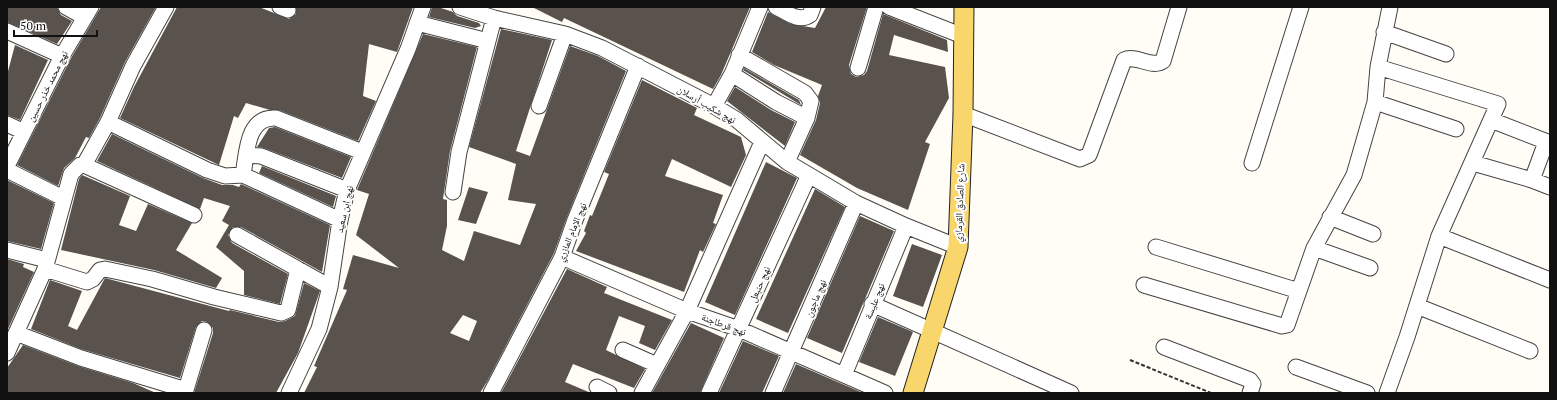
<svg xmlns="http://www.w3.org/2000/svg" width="1557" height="400" viewBox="0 0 1557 400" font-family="'PT Serif','Noto Naskh Arabic',serif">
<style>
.building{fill:#5a524d;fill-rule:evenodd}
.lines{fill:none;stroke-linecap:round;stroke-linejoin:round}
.minor-casing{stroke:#444;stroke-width:17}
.major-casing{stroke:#222;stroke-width:21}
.path{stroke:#333;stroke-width:2;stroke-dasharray:4 2;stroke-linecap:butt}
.minor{stroke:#fff;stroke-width:15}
.major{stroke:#f9d66b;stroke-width:19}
.labels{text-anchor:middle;stroke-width:4;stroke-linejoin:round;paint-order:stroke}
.street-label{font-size:10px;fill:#111;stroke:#fff}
</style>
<rect width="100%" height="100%" fill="#fffdf5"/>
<!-- building -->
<path class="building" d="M7,7h50l4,8 11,6 -15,23 -50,-22z
M101,7h55l-31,55 -25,56 -11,20 -3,-1 -11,21 -11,10 -6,18 -41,-21 53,-105z
M177,7h82l30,12 7,-5v-7h117l-16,45 -28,-8 -6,52 13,5 -18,40 -79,-31h-9l-24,-7 -8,15 -4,-2 -15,49 -99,-47 14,-31z
M432,7h6l15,5 4,4 22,7 2,3 -6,2 -46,-11z
M532,7h218l-29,68 -8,14 -149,-71 -2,4z
M826,7h41l-18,58 2,9 5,3 8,-2 3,-4 16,-57 64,26 1,12 -54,-17 -5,20 56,12 4,31 -24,44 5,2 -22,66 -51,-22 -57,-33 16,-35 4,-17 -2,-7 4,-11 -48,-20 -22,-13 16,-40 22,12 25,4z
M501,29l51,11 -36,111 14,5 40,-110 28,10 28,15 -59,146 -13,36 -66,127 -8,13h-176l13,-26 -3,-1 33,-76 -4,-1 10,-34 46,13 -43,-33 13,-41 -12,-4 66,-156 54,13 -27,104 -7,48 4,1v26l-5,24 22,11 10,-30 46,14 16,-41 -28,-4 8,-36 -47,-17zM463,315l14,6 -8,20 -19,-8z
M15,45l33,15 -28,60 -13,-5v-40z
M744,68l55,32 2,5 -58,-35z
M642,80l55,28 -3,7 47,22 5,18 -15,32 -59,-28 -7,17 58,19 -10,28 3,1 -13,28 -3,-2 -16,42 -108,-41 10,-18 -2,-2 6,-16 2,1 17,-42 -5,-2z
M735,87l36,23 24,12 -10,24 -58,-45z
M275,127l76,30 -9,21 -78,-30 -7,-1 12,-19z
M112,134l91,44 19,7h11l6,2 2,-3 89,41 -8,47 -81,-45h-8l-5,8 4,8 56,31 -8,30 -36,-9v-24l-28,-24 13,-22 -7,-4 8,-15 -26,-8 -4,11 -103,-48z
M766,162l31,16 -62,137 -30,-13z
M262,166l74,30 -3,11 -74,-34z
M82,175l48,21 -11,29 17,6 12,-27 44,19 -16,27 46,28 -6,10 -62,-18 -93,-20 18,-71z
M7,180l47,23 -13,46 -34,-8z
M469,187l19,5 -12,32 -18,-4z
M815,189l30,18 -57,126 -32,-14z
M860,216l34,15 -52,122 -35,-15z
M912,244l30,11 -19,52 -30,-11z
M7,259l17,5 -1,3 11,5 -27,59z
M567,269l40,18 -3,6 68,27 -17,30 -16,-7 6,-17 -26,-10 -13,34 39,19 -11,19 -61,-24 -8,18 26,11h-90z
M105,278l124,33 1,-1 49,12 6,-1 10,-5 9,-33 16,8 -22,62 -22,40h-82l19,-60v-5l-6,-6 -5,-1 -6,6 -16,51 -99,-29 -50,-20 19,-49 32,11 -14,35 9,4z
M878,317l35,15 -18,44 -36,-14z
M691,323l33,15 -24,55h-48z
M743,341l36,15 -17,37h-43z
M23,345l55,21 55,17 23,10h-149v-25z
M796,364l67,29h-80z"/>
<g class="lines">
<!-- minor casing -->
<g class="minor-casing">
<path id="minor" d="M66,7l18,10
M280,7l8,3
M460,7l34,11 71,16 37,14 112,58 23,14 50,42 69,41 50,23 52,21
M776,7c10,5 23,16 34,8l3,-8
M889,7l74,29
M417,23l71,18
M7,31l55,25
M1384,32l62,22
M739,55l66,38 6,8 -4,17 -20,44
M1378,67l120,37 -59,132 -32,101 -20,56
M858,68l18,-61
M732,74l44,28 31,16
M1375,102l81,27
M539,106l26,-72
M714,106l18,-32 28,-67
M963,114l117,45 9,-4 35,-95c12,-6 27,9 39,1l16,-54
M1491,120l59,23
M108,122l99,48 18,6 18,-1 97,45
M7,124l17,8
M247,155l14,1 86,34
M1252,163l49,-156
M1473,163l59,17 18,7
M84,165l110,50
M7,166l55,-110 29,-49
M7,170l56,28
M243,175c4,-21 3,-59 33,-57l86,34
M1532,180l14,-38
M453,192l6,-40 35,-134
M1330,217l43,17
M237,235l93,52
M1439,236l111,44
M1156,247l143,44
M1314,248l56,20
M7,250l40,10
M562,257l125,54 52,18 146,64
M45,269l42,13 6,-3 7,-9 5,-1 47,10 62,18 67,16 7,-3 10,-41
M1144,285l138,41 5,-1 27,-77 40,-73 21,-73 3,-35 12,-60
M872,304l199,89
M1417,306l113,45
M16,333l65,25 105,32
M1164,347l86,33 3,4 -3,9
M623,350l34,15
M7,353l38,-84 26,-95 9,-9h4l24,-43 25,-56 33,-59
M1296,367l71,26
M844,375l62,-149
M597,387l12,6
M185,393l19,-63
M289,393l30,-64 11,-42 10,-67 7,-30 61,-141 15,-42
M491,393l71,-136 13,-37 63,-154
M642,393l45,-82 75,-169
M709,393l100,-218
M773,393l83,-190"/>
</g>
<!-- major casing -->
<g class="major-casing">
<path id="major" d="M913,393l45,-146 5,-133 1,-107"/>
</g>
<!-- path -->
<path class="path" d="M1130,360l81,33"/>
<!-- minor -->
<use href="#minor" class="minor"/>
<!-- major -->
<use href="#major" class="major"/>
</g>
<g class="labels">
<!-- street labels -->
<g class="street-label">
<text transform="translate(47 86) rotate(-63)" y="4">نهج محمد خذر حسين</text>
<text transform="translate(707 104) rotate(30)" y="4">نهج شكيب أرسلان</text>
<text transform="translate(959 203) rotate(-88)" y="4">شارع الصادق القرمازي</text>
<text transform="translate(344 209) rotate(-77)" y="4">نهج ابن سعيد</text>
<text transform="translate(571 232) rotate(-68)" y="4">نهج الإمام المازري</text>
<text transform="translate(759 284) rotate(-66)" y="4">نهج حنبعل</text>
<text transform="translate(815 298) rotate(-67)" y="4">نهج ماجون</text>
<text transform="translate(874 301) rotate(-68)" y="4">نهج عليسة</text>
<text transform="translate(724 324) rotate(20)" y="4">نهج قرطاجنة</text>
</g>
</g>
<!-- border -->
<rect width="1557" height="400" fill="none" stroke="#111111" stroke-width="16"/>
<!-- scale -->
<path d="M14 30v6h83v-6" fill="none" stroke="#111111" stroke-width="2"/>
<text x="20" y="30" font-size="12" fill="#111111" stroke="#ffffff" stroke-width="3" paint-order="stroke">50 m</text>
</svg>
